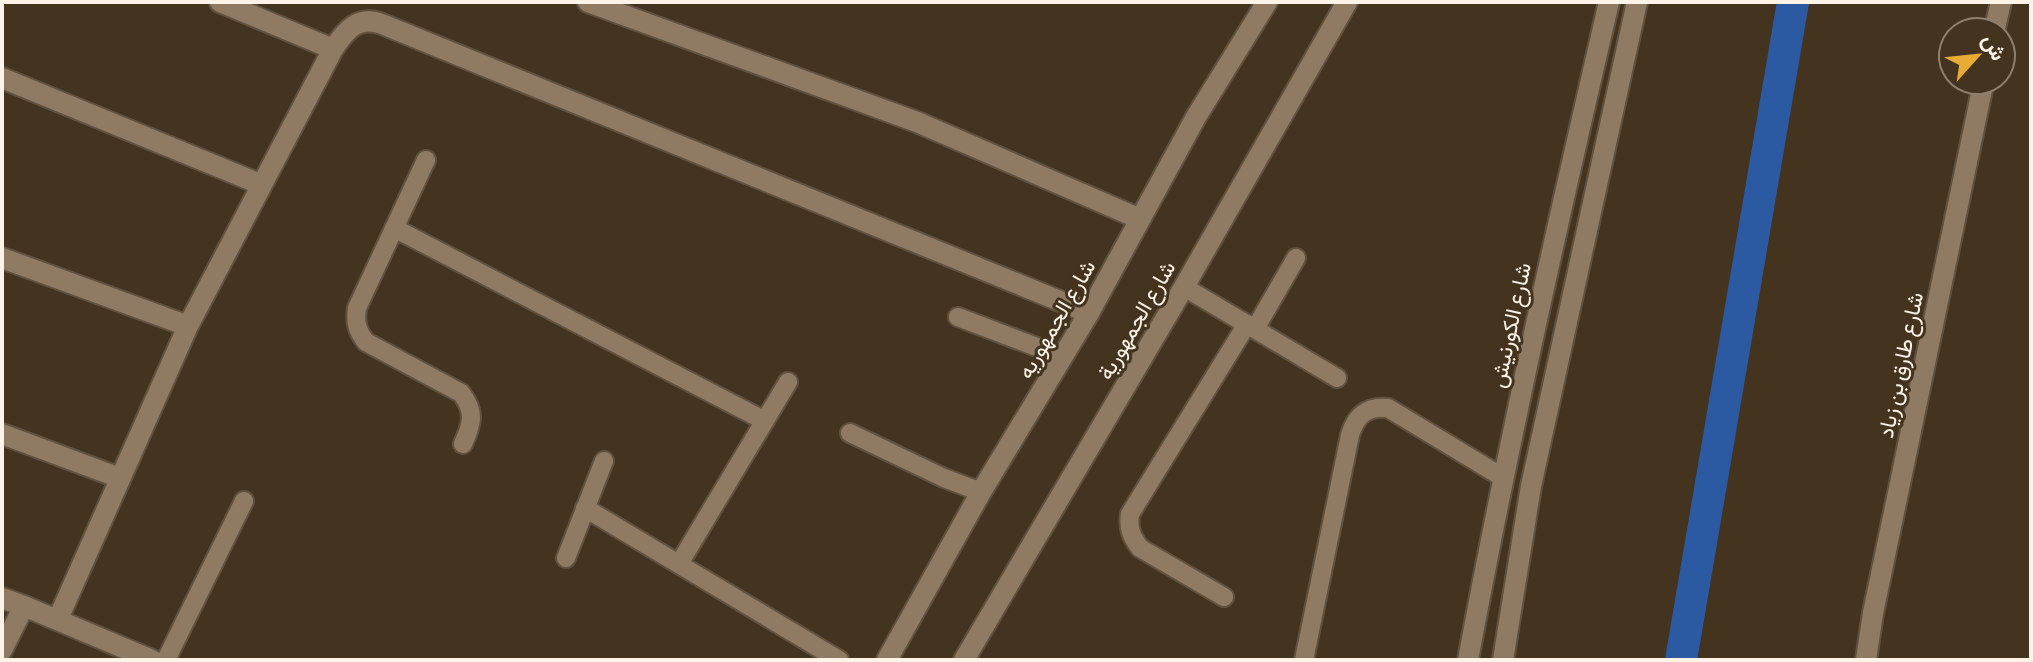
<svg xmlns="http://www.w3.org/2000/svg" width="2033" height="662" viewBox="0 0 2033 662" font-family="'Asap Condensed',Vazirmatn,sans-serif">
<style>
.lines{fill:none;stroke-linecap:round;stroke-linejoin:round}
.canal{stroke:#2b59a2;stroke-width:32}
.lane-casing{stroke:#615240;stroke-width:22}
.street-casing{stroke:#615240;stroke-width:24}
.secondary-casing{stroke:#615240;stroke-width:24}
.lane{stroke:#8f7b64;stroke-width:18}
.street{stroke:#8f7b64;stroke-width:20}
.secondary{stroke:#8f7b64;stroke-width:20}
.labels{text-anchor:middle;stroke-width:6;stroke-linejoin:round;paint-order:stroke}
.street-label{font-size:22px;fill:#fef3e6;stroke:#44331e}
</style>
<rect width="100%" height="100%" fill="#44331e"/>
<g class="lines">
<!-- canal -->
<path class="canal" d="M1681,660l112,-658"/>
<!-- lane casing -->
<g class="lane-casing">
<path id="lane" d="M426,160l-69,148c-2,14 0,23 9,34l95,51c15,19 11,31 2,51
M394,228l371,193
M1184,287l153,91
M958,317l105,40
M1255,329l41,-71
M850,433l94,45 37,14
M585,508l254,152
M566,558l38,-97
M679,564l109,-182
M1224,597l-84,-49c-9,-12 -12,-20 -10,-34l117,-190
M166,660l78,-159
M1304,660l46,-225c6,-20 17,-29 38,-27l114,69"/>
</g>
<!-- street casing -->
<g class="street-casing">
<path id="street" d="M220,2l113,47
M588,2l329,120 223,97
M2,78l258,106
M2,258l186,68
M2,434l118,44
M2,598l22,8
M58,619l130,-293 145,-277c13,-19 25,-34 49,-25l707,289
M2,650l22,-44 128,54"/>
</g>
<!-- secondary casing -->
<g class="secondary-casing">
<path id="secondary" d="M1994,32l7,-30
M887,660l94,-168 108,-179 107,-196 71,-115
M964,660l220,-373 163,-285
M1468,660c41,-221 90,-439 141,-658
M1503,660l28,-174 106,-484
M1866,660l7,-47 111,-533"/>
</g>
<!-- lane -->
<use href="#lane" class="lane"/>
<!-- street -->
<use href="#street" class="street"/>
<!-- secondary -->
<use href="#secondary" class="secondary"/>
</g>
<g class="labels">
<!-- street labels -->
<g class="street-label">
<text transform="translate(1056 319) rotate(-60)" y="8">شارع الجمهوريه</text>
<text transform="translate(1136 320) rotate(-60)" y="8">شارع الجمهورية</text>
<text transform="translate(1510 325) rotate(-78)" y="8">شارع الكورنيش</text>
<text transform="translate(1900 365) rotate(-78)" y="8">شارع طارق بن زياد</text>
</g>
</g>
<!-- border -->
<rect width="2033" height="662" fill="none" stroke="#fef3e6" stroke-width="8"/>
<!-- north arrow -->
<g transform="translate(1977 56) rotate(63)"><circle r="38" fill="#44331e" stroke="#8e806e" stroke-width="2"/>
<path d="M0-6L14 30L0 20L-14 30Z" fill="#e6ac36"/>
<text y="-12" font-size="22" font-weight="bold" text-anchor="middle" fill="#fef3e6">ش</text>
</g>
</svg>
